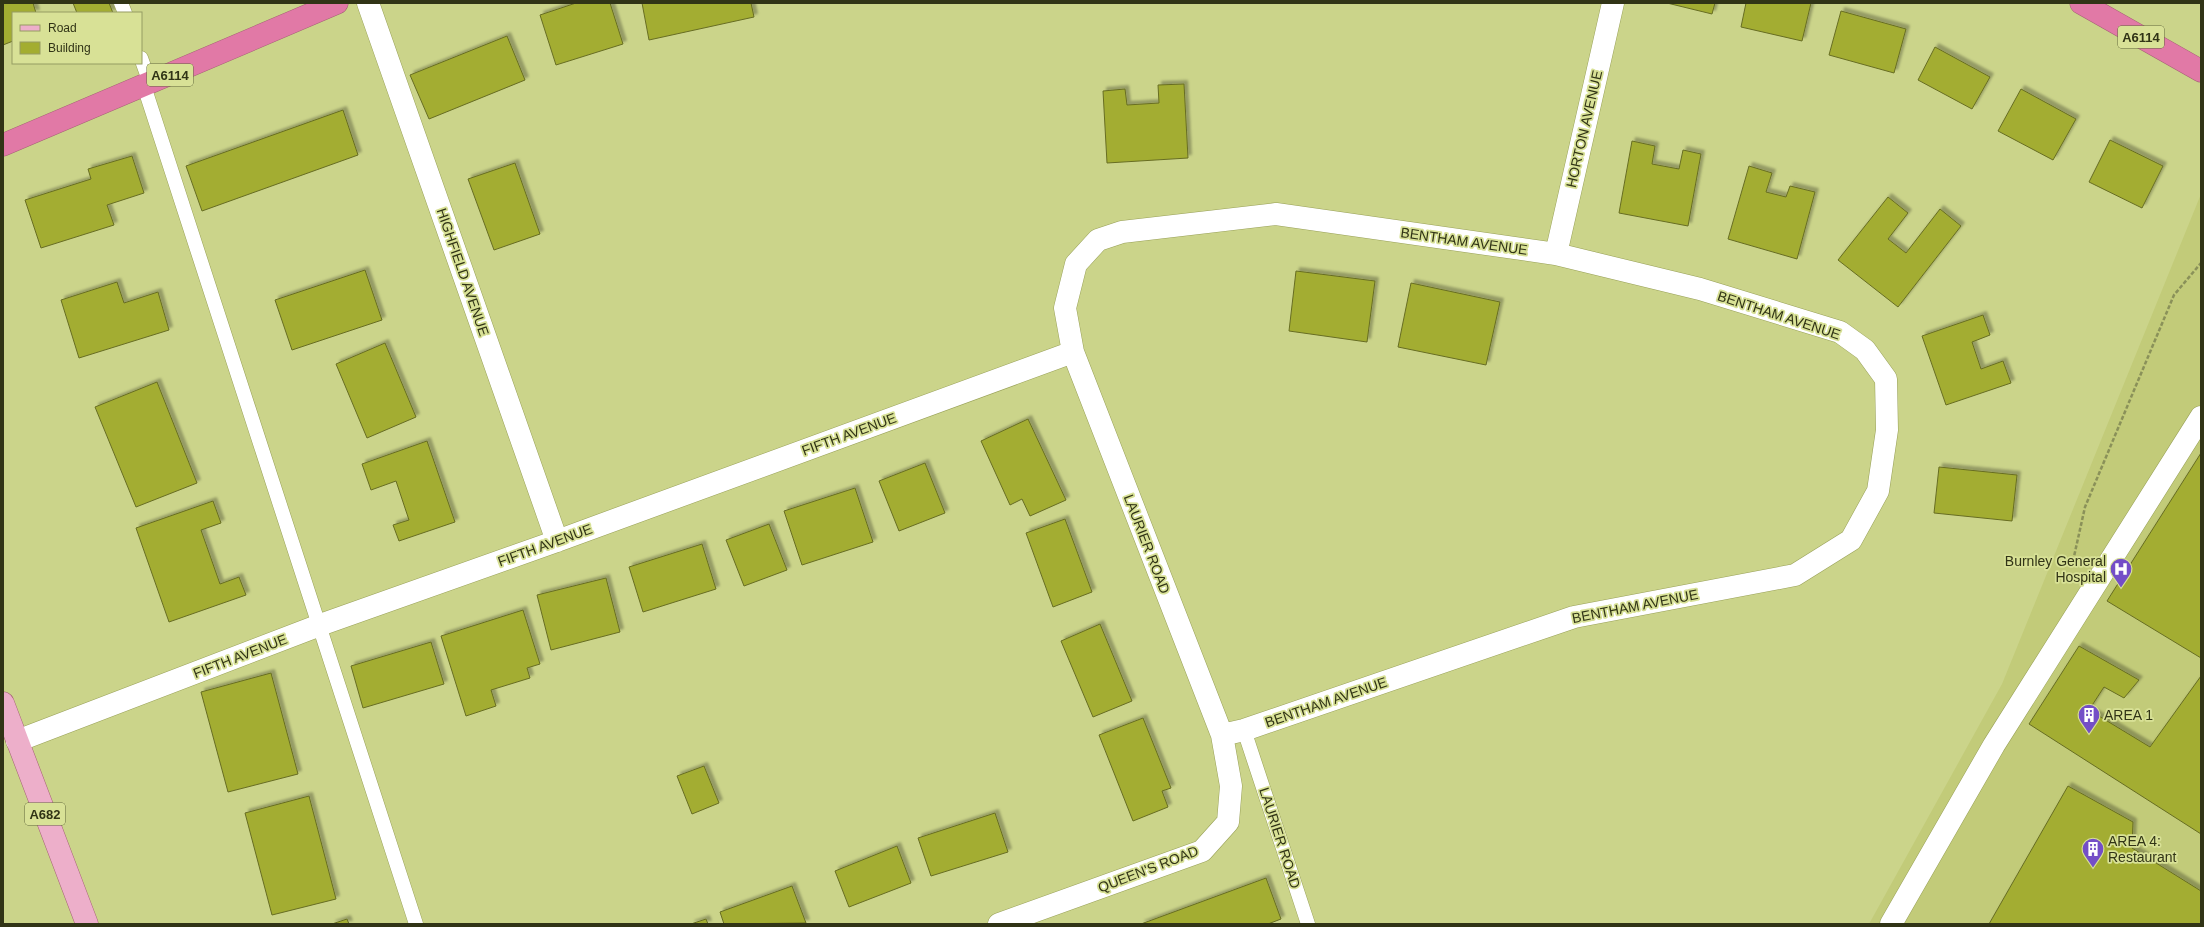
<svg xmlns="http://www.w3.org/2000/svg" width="2204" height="927" viewBox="0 0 2204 927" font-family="Arial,sans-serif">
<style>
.built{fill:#c2cb79}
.building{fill:#a3ad30;stroke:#676d24;filter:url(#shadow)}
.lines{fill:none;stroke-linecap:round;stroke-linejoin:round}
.lane-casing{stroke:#98a057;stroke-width:15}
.street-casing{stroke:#98a057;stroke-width:23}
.primary-casing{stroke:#a36174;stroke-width:23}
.highway-casing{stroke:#a36174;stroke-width:23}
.path{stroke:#8a9159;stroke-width:2.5;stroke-dasharray:4 2;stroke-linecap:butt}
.lane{stroke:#fff;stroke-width:14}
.street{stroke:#fff;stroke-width:22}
.primary{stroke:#edafca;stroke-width:22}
.highway{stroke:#e179a6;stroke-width:22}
.labels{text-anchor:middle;stroke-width:3.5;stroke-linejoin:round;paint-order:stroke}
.shield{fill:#d8e196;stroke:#63683c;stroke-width:1}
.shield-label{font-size:13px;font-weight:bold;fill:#313416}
.street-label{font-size:14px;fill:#313416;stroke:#d8e196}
.poi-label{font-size:14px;fill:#313416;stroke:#d8e196;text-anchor:start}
</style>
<defs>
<filter id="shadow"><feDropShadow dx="3.5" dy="-3.5" stdDeviation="1" flood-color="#0004"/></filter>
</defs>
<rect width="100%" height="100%" fill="#cbd48a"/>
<!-- built -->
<path class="built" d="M2201,194v730h-332l133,-240z"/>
<!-- building -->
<path class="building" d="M3,3h30l3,10h-23v28l-10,4z
M73,3h36l4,10h-36z
M576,3h34l13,41 -67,21 -16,-50z
M642,3h109l3,14 -105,23z
M1667,3h48l-3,11z
M1746,3h65l-9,38 -61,-14z
M1841,11l65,18 -12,44 -65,-18z
M507,36l18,44 -96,39 -19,-44z
M1935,47l55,30 -18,32 -54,-29z
M1184,84l4,74 -81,5 -4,-72 22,-2 2,16 32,-2 -1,-18z
M2021,89l55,30 -23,41 -55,-29z
M343,110l15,45 -156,56 -16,-45z
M2110,140l53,26 -21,42 -53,-26z
M1632,141l23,5 -3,18 27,5 4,-19 18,4 -13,72 -69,-13z
M132,156l12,37 -37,12 7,20 -73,23 -16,-48 66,-21 -3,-10z
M515,163l25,71 -46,16 -26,-71z
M1749,166l23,7 -6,19 20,5 4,-11 25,6 -18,67 -69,-20z
M1888,197l20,16 -20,26 18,14 34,-44 21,17 -63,81 -60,-47z
M365,270l17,50 -90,30 -17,-50z
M1296,271l79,10 -8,61 -78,-11z
M117,282l7,21 34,-11 11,38 -90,28 -18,-58z
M1411,283l89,19 -14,63 -88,-18z
M1983,315l7,20 -18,7 9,27 22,-8 8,22 -65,22 -24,-69z
M385,343l31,74 -49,21 -31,-74z
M157,382l40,101 -61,24 -41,-100z
M1028,419l38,81 -36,16 -8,-17 -12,6 -29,-64z
M427,441l28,81 -56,19 -6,-16 16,-5 -13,-39 -25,9 -9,-26z
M2201,453v205l-94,-57z
M925,463l20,50 -46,18 -20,-50z
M1939,467l78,8 -5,46 -78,-8z
M855,488l18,54 -71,23 -18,-54z
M213,501l8,22 -20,7 19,54 19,-7 7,18 -77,27 -33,-94z
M1065,519l27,73 -39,15 -27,-74z
M769,524l18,46 -43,16 -18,-46z
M702,544l14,45 -73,23 -14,-45z
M606,578l14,54 -69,18 -14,-55z
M523,610l17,54 -13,4 3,10 -39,12 5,16 -30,10 -25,-80z
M1100,624l32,77 -39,16 -32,-76z
M431,642l13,42 -81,24 -12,-42z
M2079,646l60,34 -15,18 -20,-11 -15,23 61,37 51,-71v158l-172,-110z
M271,673l27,101 -70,18 -27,-100z
M1143,718l28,70 -9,3 6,16 -35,14 -34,-86z
M704,766l15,37 -27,11 -15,-38z
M2068,786l65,36 -1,26 69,43v33h-212z
M309,796l27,103 -64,16 -27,-102z
M995,813l13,39 -77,24 -13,-38z
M897,846l14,37 -62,24 -14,-36z
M1266,878l15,41 -13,5h-127z
M792,886l14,37 -82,1 -4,-12z
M347,919l2,5h-17z
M706,919l2,5h-17z"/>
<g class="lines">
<!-- lane casing -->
<g class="lane-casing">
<path id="lane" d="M121,3l4,10
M141,58l9,25
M144,86l272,838
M1244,730l64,194"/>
</g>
<!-- street casing -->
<g class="street-casing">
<path id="street" d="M368,3l189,538
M1556,254l57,-251
M17,741l303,-116 237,-84 516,-189
M999,924l203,-73 26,-29 3,-36 -9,-51 -149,-383 -8,-44 11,-44 22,-24 24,-8 154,-18 280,40 144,35 140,43 25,18 21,29 1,51 -9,61 -27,49 -56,35 -221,42 -330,113 -22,5
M1891,924l103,-179 207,-328"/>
</g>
<!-- primary casing -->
<g class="primary-casing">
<path id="primary" d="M3,703l84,221"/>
</g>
<!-- highway casing -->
<g class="highway-casing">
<path id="highway" d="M2081,3l120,68
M3,145l334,-142"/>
</g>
<!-- path -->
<path class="path" d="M2073,561l12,-54 89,-212 27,-32"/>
<!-- lane -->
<use href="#lane" class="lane"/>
<!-- street -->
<use href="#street" class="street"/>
<!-- primary -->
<use href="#primary" class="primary"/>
<!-- highway -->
<use href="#highway" class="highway"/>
</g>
<!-- icons -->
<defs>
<g id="hospital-pin" transform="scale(1.15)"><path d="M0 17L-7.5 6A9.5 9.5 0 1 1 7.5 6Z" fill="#744ec7" stroke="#d8e196"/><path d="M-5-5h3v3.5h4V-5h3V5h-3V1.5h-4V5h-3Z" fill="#fff"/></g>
<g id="building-pin" transform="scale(1.15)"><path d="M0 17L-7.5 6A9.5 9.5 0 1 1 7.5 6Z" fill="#744ec7" stroke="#d8e196"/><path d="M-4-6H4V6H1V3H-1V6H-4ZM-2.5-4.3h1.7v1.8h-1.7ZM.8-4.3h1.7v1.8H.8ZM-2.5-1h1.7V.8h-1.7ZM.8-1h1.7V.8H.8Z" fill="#fff"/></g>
</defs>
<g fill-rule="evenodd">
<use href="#hospital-pin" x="2121" y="569"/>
<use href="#building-pin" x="2089" y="715"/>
<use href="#building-pin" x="2093" y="849"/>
</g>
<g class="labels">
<!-- shield labels -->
<g class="shield">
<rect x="2118" y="26" width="46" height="22" rx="3"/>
<rect x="147" y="64" width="46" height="22" rx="3"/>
<rect x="25" y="803" width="40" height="22" rx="3"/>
</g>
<g class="shield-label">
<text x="2141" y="42">A6114</text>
<text x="170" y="80">A6114</text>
<text x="45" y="819">A682</text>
</g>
<!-- street labels -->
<g class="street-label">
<text transform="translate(1584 129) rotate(-77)" y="5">HORTON AVENUE</text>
<text transform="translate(1464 241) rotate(8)" y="5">BENTHAM AVENUE</text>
<text transform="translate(463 272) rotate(71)" y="5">HIGHFIELD AVENUE</text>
<text transform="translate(1779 315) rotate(18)" y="5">BENTHAM AVENUE</text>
<text transform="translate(849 434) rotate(-20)" y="5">FIFTH AVENUE</text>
<text transform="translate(1147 544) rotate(69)" y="5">LAURIER ROAD</text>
<text transform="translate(545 545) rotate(-20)" y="5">FIFTH AVENUE</text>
<text transform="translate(1635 606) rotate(-11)" y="5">BENTHAM AVENUE</text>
<text transform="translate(240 656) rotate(-21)" y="5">FIFTH AVENUE</text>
<text transform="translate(1326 702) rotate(-19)" y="5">BENTHAM AVENUE</text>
<text transform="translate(1280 838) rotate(72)" y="5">LAURIER ROAD</text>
<text transform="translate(1148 869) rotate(-21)" y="5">QUEEN'S ROAD</text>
</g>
<!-- poi labels -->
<g class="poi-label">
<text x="2106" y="566" text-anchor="end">Burnley General<tspan x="2106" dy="16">Hospital</tspan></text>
<text x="2104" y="720">AREA 1</text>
<text x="2108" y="846">AREA 4:<tspan x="2108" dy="16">Restaurant</tspan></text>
</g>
</g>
<!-- border -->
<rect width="2204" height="927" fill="none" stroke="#313416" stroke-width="8"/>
<!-- legend -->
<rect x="12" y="12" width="130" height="52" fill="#d8e196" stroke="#959c63"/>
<rect x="20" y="25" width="20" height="6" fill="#edafca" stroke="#959c63"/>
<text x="48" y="32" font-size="12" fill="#313416">Road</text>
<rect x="20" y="42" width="20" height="12" fill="#a3ad30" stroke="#959c63"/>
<text x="48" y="52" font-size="12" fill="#313416">Building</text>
</svg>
